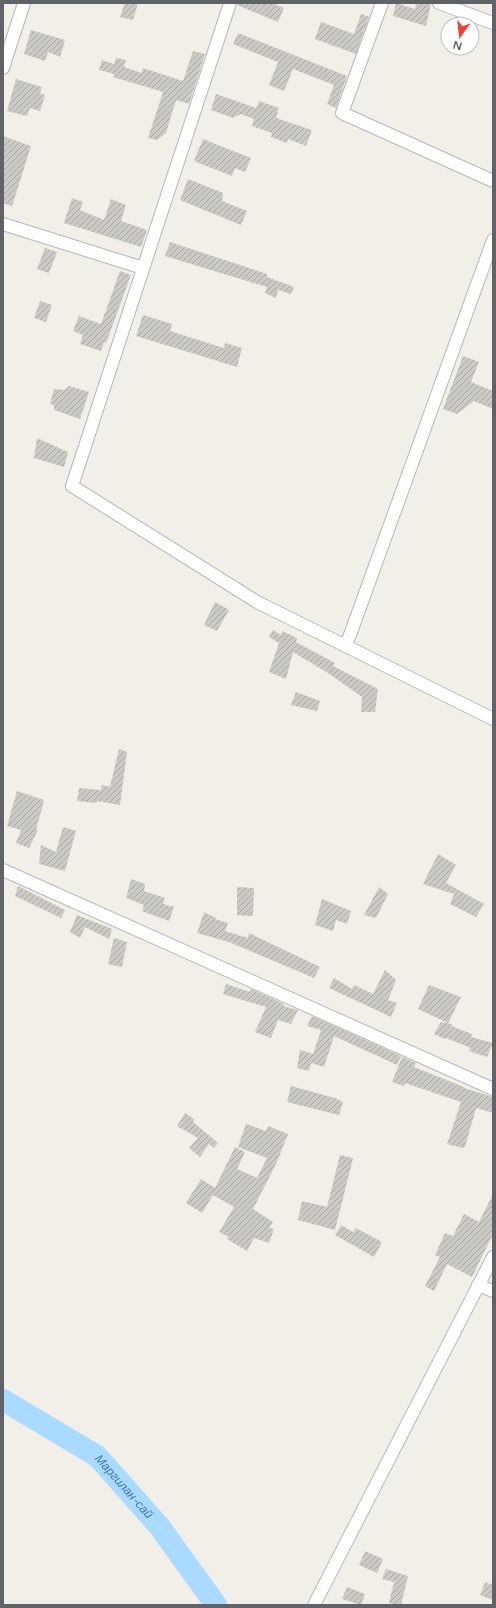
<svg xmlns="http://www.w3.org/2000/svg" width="496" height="1608" viewBox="0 0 496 1608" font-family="'Varela Round',sans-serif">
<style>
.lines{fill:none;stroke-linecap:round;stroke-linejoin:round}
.river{stroke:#aadaff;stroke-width:22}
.building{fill:url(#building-hatch)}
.street-casing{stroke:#b5b8bc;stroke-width:14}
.street{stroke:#fff;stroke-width:12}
.labels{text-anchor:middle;stroke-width:4;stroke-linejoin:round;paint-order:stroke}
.water-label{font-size:12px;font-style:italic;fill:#4174aa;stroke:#fff}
</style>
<defs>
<pattern id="building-hatch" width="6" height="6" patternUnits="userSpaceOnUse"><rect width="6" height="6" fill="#cccac5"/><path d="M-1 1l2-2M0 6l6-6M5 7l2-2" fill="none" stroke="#a9a8a4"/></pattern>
</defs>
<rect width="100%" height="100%" fill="#f1efe8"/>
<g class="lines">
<!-- river -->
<path class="river" id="s1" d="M3,1400l94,56 62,70 57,79"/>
</g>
<!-- building -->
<path class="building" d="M125,3h13l-5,17 -13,-3z
M237,3h35l12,5 -6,14 -41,-17z
M396,3l19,6 1,-6h15l-5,23 -33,-10z
M361,14l8,3 -13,37 -41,-15 6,-17 33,12z
M31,30l34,10 -5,17 -12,-5 -3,9 -21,-7z
M238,33l109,43 -11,32 -9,-4 7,-19 -41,-16 -9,22 -15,-6 9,-23 -45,-18z
M193,51l12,3 -16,50 -13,-4 -10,33 -9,7 -9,-2 15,-46 -50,-15 1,-3 -15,-4 3,-10 12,4 2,-6 10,2 -2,7 18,6 1,-5 40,13z
M16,79l26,8 -2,6 5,2 -5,16 -10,-3 -3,8 -20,-5z
M216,94l40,14 3,-7 20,7 -3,10 36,12 -6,16 -18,-7 -1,4 -16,-6 1,-4 -20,-7 2,-7 -13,-5 -8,4 -22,-8z
M3,136l28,10 -19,60 -9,-3z
M203,139l48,19 -6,14 -10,-4 -3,8 -38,-15z
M188,179l35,14 -1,8 25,10 -6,14 -61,-25z
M72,198l11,4 -3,8 24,10 7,-21 15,6 -5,16 26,9 -6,17 -77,-24z
M170,242l97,32v3l27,10 -3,7 -13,-4 -2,8 -11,-5 2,-6 -102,-31z
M45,248l12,4 -8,21 -12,-4z
M120,271l11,4 -25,68 -2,-1 -3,9 -21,-7 3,-9 -10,-4 6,-15 22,8z
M40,301l12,4 -6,17 -12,-4z
M143,315l29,9 -2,7 54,17 1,-5 17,5 -5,19 -101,-31z
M463,356l16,6 -8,20 22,9v18l-19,-8 -17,13 -14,-5z
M69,386l20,6 -9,27 -26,-9v-5l-4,-1 4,-15 10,1z
M37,438l31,14 -4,15 -30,-9z
M215,602l14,8 -12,21 -13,-6z
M273,630l8,5 1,-4 15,7 -1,4 39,21 -2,3 45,23 -3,23h-14l1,-15 -34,-24 -35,-21 -7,27 -17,-7 10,-29 -10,-6z
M296,692l24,9 -3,10 -26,-6z
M119,749l8,3 -7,53 -23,-4v2l-20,-2 2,-13 22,2 1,-5 8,2z
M17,791l27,9 -8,30h2l-9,18 -13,-5 5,-13 -14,-4z
M63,827l13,4 -11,40 -26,-7 2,-19 15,7z
M438,854l18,11 -10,18 38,21 -8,13 -26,-13 4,-10 -31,-10z
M131,879l14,5 -1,7 21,7 -2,6 11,3 -5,14 -27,-10 2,-6 -18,-7z
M18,886l47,24 -4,8 -46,-22z
M237,887l17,1 -1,28 -16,-1z
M379,887l9,7 -12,24 -12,-3z
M322,899l29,12 -4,13 -11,-4 -3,11 -18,-6z
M204,912l12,6 -1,1 13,4 -3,8 23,7 1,-5 71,34 -6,11 -85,-36 -32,-9z
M77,915l35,14 -3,10 -24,-12 -5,11 -10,-6z
M114,938l13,4 -5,25 -14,-3z
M385,970l11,10 -8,20 9,3 -6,14 -62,-29 5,-10 18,11 2,-4 19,9z
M226,984l24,8 1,-3 33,15 -1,2 15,4 -7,14 -13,-4 -7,18 -16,-6 11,-25 -43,-13z
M429,985l32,12 -13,26 -30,-14z
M312,1016l89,40 -4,9 -63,-29 -10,31 -13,-4 -2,8 -12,-3 3,-18 13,4 8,-24 -14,-4z
M441,1022l11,2 -1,2 21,8 -1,3 22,6 -6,14 -18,-6 2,-3 -25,-10 -1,1 -11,-5z
M402,1057l14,6 -2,4 50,20v1l29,9v16l-17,-5 -11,39 -2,1 -16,-4 14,-42 -56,-19 -1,3 -12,-4z
M291,1086l44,12 8,4 -4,13 -52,-13z
M185,1113l9,6 -1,3 25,21 -4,5 -5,-4 -9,13 -11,-9 9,-10 -21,-12z
M246,1124l20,7 2,-5 20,8 -11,28 -24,47 20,13 -4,6 5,1 -5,14 -15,-5 -7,13 -20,-12 2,-2 -10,-5 15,-25 -21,-12 -11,18 -16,-10 15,-24 14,9 20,-41 10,5 -8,17 20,9 10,-20 -29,-11z
M340,1155l13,3 -18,72 -37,-10 4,-19 25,6z
M493,1194v40l-21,43 -25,-13 -13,27 -9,-5 15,-29 -5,-2 10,-22 8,3 11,-22 15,8z
M341,1225l12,7 3,-4 26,14 -8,15 -39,-22z
M365,1551l18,8 -6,14 -18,-8z
M386,1569l22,7 -7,29 -12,-2 5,-21 -12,-3z
M485,1582l8,3v15l-13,-5z
M347,1587l18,7 -4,11 -19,-6z"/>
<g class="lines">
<!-- street casing -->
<g class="street-casing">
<path id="street" d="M230,3l-158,483 185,116 236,117
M382,3l-40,110 151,68
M439,3l54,20
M3,68l21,-65
M3,224l140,44
M346,646l147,-406
M3,870l490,219
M478,1285l15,6
M314,1605l179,-348"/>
</g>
<!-- street -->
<use href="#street" class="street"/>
</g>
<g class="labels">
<!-- water labels -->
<g class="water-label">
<text dy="4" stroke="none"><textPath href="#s1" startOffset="150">Маргилан-сай</textPath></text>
</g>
</g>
<!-- border -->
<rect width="496" height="1608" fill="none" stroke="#5f6368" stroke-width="8"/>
<!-- north arrow -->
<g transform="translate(460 36) rotate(195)"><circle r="19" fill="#ffffff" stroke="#bfc1c3"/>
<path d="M0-3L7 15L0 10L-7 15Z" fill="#ea4335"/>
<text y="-6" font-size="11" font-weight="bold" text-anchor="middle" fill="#5f6368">N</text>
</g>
</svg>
